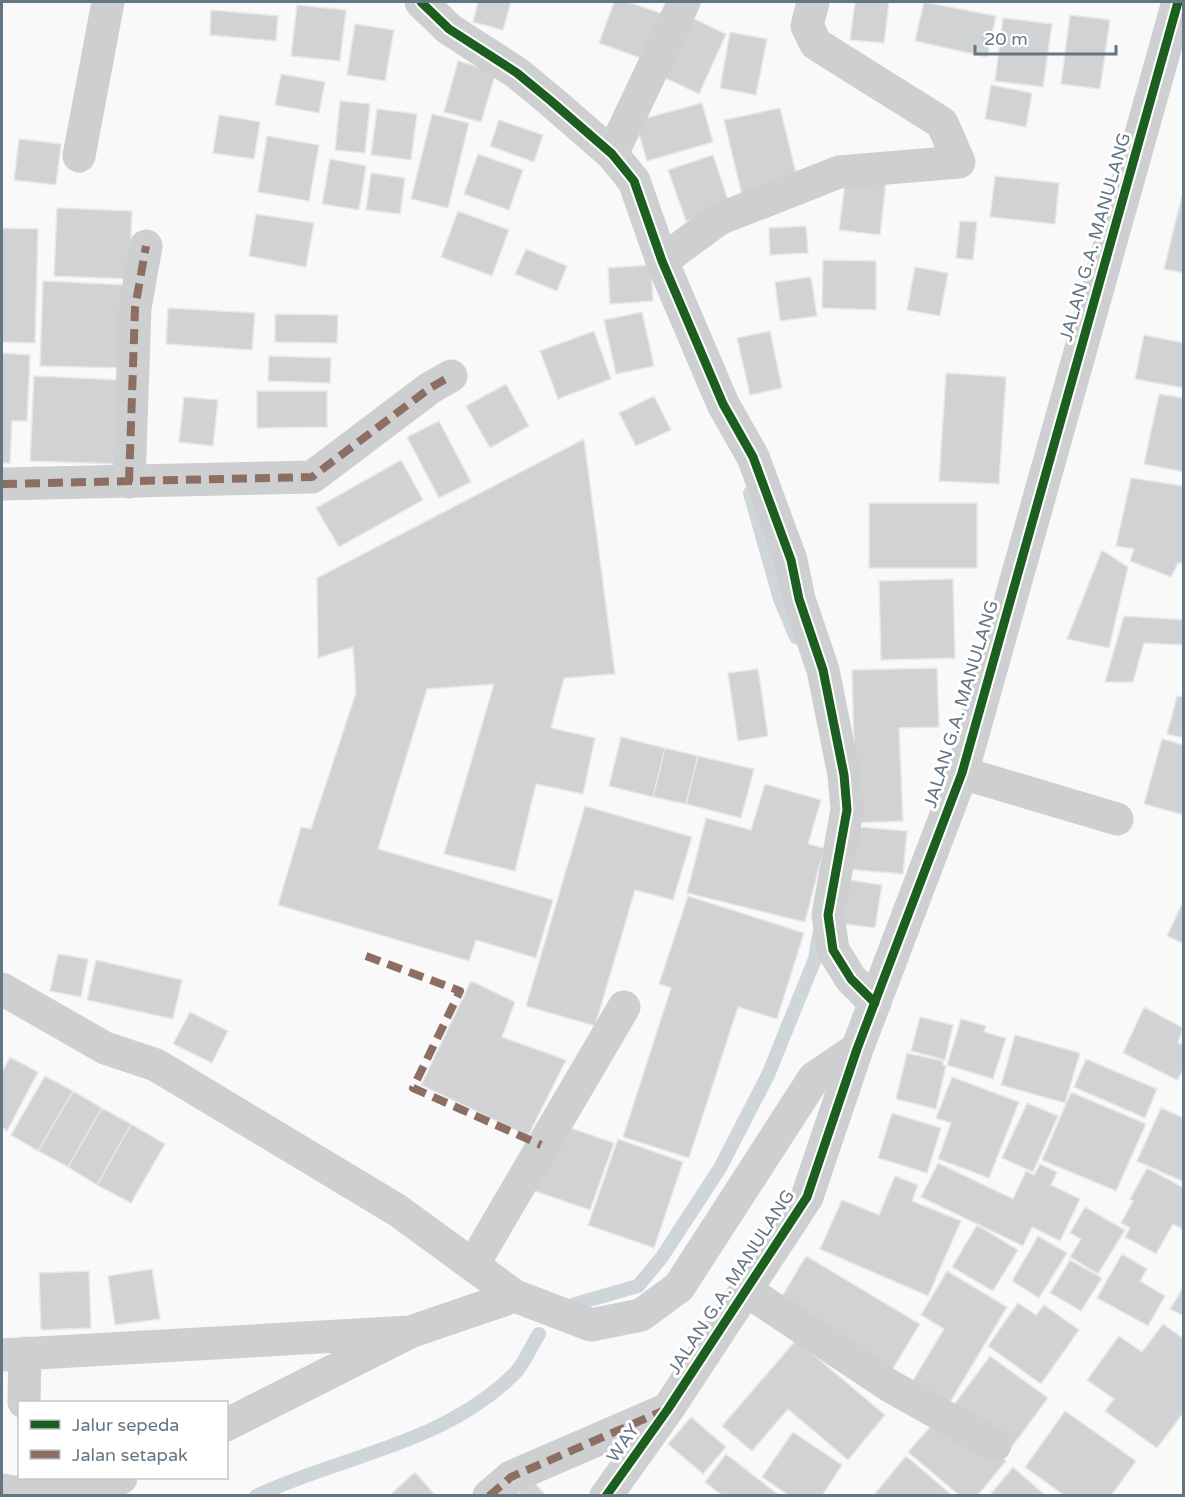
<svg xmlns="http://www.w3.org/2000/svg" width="1185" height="1497" viewBox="0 0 1185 1497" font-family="'Varela Round',sans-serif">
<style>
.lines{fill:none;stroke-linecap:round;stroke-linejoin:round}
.stream{stroke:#ced6d9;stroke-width:14}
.building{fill:#d0d2d3;stroke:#e8e8e8;stroke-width:1.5}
.minor{stroke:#cecfd0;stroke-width:33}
.quiet{stroke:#8d6e63;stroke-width:8;stroke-dasharray:15 8;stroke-linecap:butt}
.cycleway-casing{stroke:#fff;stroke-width:13}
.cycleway{stroke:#1b5e20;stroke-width:9}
.labels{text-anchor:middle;stroke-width:6;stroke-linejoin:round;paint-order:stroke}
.street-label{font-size:18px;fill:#657683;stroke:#fff}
</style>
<rect width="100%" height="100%" fill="#f9f9f9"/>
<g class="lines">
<!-- stream -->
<path class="stream" d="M750,493l30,106 16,38
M575,1304l63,-18 24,-29 58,-89 48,-93 47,-116 4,-24
M256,1496c87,-41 189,-52 259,-123 10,-10 16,-27 24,-39"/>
</g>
<!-- building -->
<path class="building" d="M478,2h33l-8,28 -30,-8z
M614,2h14l35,12 -17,46 -47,-17z
M855,2h34l-5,41 -34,-3z
M924,2l72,14 -9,41 -72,-16z
M297,5l49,5 -6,51 -49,-5z
M211,10l67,6 -2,25 -66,-6z
M686,15l40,19 -27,60 -40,-19z
M1070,15l40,5 -10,69 -39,-5z
M1003,18l49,6 -9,63 -48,-6z
M355,24l39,6 -9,51 -38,-6z
M730,32l37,7 -11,56 -36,-7z
M458,61l38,11 -15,50 -37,-10z
M281,74l44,8 -6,31 -44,-8z
M991,85l41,8 -6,34 -41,-8z
M340,101l30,3 -5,49 -30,-3z
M702,103l11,39 -66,19 -12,-40z
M780,108l18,73 -56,14 -18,-75z
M377,109l40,5 -6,46 -40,-5z
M432,114l37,9 -21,85 -37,-9z
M219,115l41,7 -6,37 -41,-6z
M499,120l44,15 -9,27 -44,-16z
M267,136l52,9 -10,56 -51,-9z
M19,139l42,5 -5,41 -42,-5z
M478,154l45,16 -14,40 -45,-16z
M713,155l17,51 -44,15 -18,-51z
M330,159l36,7 -7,44 -37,-6z
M371,173l34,5 -5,36 -34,-4z
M846,176l40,5 -6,54 -41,-5z
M995,176l64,7 -4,41 -65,-7z
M1182,195h2v78l-20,-4z
M57,208l75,3 -3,68 -75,-3z
M458,211l51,19 -17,46 -51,-19z
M256,214l58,9 -8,44 -57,-11z
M960,221l17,1 -4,38 -17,-2z
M806,226l2,27 -38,2 -1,-27z
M2,228l36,1 -3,114 -33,-1z
M526,249l41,17 -10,25 -42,-17z
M823,260l53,1v49l-54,-2z
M651,265l2,36 -43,3 -2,-36z
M915,267l33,6 -8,43 -33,-6z
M811,277l6,39 -37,5 -5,-39z
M43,281l84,4 -2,83 -85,-2z
M168,308l87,5 -3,37 -86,-6z
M642,312l12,54 -38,8 -12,-54z
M275,314l63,1 -1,28 -62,-1z
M594,331l17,48 -53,20 -18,-48z
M770,331l12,57 -32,7 -13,-57z
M1144,335l40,8v45l-49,-9z
M2,353l28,2 -3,66h-15l-2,42h-8z
M269,356l62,2 -1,25 -62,-2z
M946,373l60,4 -7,107 -60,-3z
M34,376l88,4 -3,84 -89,-3z
M506,384l23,42 -39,22 -24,-42z
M257,391h70v36l-70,1z
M1159,394l25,4v74l-40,-8z
M654,396l17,34 -35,16 -17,-33z
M184,397l34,3 -5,46 -34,-4z
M439,421l32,61 -32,16 -32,-61z
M584,439l31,235 -51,4 -13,50 44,10 -12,56 -47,-10 -21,87 -71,-17 50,-170 -67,5 -49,160 175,51 -17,58 -60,-18 -7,21 -191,-56 23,-78 10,2 45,-136 -3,-46 -35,11 -1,-80z
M401,460l22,40 -84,47 -23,-39z
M1131,478l53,8v77h-6l-7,14 -41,-16 4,-12 -18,-3z
M869,503h108v65h-108z
M1102,550l26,17 -19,81 -42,-9z
M953,579l2,79 -74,2 -2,-79z
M1124,616l60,4v25l-40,-2 -11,39h-28z
M937,668l2,59 -40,1 4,93 -47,2 -4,-153z
M758,669l10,67 -30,5 -10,-68z
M1177,696l7,1v41l-17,-4z
M621,737l44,11 -12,49 -44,-11z
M1162,739l22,6v70l-40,-11z
M665,748l33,8 -12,48 -33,-7z
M698,756l56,13 -13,49 -55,-14z
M765,784l56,16 -13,44 16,4 -19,74 -118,-29 19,-75 45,12z
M585,806l107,31 -19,63 -38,-10 -40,136 -69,-20z
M848,826l59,5 -4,43 -58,-5z
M838,878l44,7 -7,43 -43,-6z
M688,896l116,37 -27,86 -39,-12 -49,151 -66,-21 48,-149 -12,-4z
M1181,906l3,1v37l-17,-8z
M58,954l30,5 -7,38 -31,-6z
M96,960l86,20 -9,39 -86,-19z
M471,981l44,21 -13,35 64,23 -38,76 -107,-51z
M1144,1007l39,21 -5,15 6,2v24l-7,11 -54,-27z
M190,1012l38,19 -16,32 -39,-19z
M920,1017l33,8 -8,35 -34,-9z
M961,1019l25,7 -2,6 22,6 -13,41 -46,-14z
M1015,1035l65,18 -15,50 -64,-18z
M907,1053l36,8v4l3,1 -10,43 -40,-10z
M10,1057l28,15 -31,59 -5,-3v-56z
M1086,1059l71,30 -12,29 -71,-31z
M45,1076l28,15 -35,60 -27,-16z
M952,1077l67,25 -30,76 -51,-19 13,-36 -15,-5z
M73,1091l29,17 -34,59 -30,-16z
M1071,1092l75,32 -30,67 -74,-31z
M1027,1103l31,13 -25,56 -31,-14z
M102,1108l29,16 -34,61 -29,-18z
M1161,1108l23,10v64l-47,-21z
M892,1113l49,15 -14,45 -49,-15z
M131,1124l34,20 -34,59 -34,-18z
M559,1124l55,19 -24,67 -55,-19z
M618,1139l65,23 -29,86 -66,-23z
M938,1163l75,36 13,-28 8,4 6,-11 17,8 -6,13 29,14 -20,42 -28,-14 -9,19 -102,-49z
M1147,1168l37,20v42l-11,-6 -17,30 -31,-17 5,-9 -9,-5 12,-22 -3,-2z
M895,1176l23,9 -6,16 49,20 -33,75 -108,-47 22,-49 37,15z
M1085,1207l40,23 -27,44 -28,-17 11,-18 -11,-6z
M977,1225l41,25 -25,41 -41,-24z
M1038,1236l29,17 -28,45 -27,-17z
M1122,1254l25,15 -7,12 25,15 -17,30 -51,-28z
M806,1256l114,68 -31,51 -114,-67z
M1070,1260l32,18 -21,33 -31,-18z
M152,1269l8,50 -45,6 -7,-49z
M89,1271l2,57 -50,2 -2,-57z
M947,1271l60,36 -58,97 -37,-22 32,-53 -23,-14z
M1184,1286v30l-14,-7z
M1018,1303l18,12 8,-10 35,25 -38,54 -53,-38z
M1163,1324l21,15v73l-27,36 -52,-37 9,-12 -27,-19 32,-44 23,16z
M796,1340l89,75 -37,45 -60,-51 -36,42 -30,-25z
M990,1356l58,42 -37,50 -58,-42z
M1065,1411l71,50 -25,35h-46l-40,-29z
M691,1417l35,30 -23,27 -35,-30z
M939,1417l49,28 18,16 -29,35h-17l-52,-44z
M793,1432l49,33 -20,31h-32l-28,-19z
M726,1454l54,42h-57l-18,-14z
M906,1456l47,40h-80z
M1013,1467l33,29h-57z
M415,1472l21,24h-47z
M532,1480l14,16h-31z"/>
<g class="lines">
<!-- minor -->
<path class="minor" d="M421,2l28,27 68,44 34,28 61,53 22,27 28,80 61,143 30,53 38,103 8,39 24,71 21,105 3,35 -19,105 5,35 18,29 24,24
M612,154l72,-152
M79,156l29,-154
M662,261l57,-42 120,-47 120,-10 -17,-39 -126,-79 -9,-18 6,-24
M129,482l6,-174 11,-62
M2,484l310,-7 118,-89 21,-12
M962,773l155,46
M2,989l103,59 51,17 241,145 118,86 76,29 50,-10 38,-28 135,-209 43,-29
M473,1265l151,-258
M747,1291l143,95 105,59
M2,1355l408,-23
M24,1402l1,-49
M226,1425l184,-93 105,-36
M2,1490c32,6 89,3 119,-12
M489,1496l22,-19 157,-68
M606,1496l62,-87 139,-212 50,-148 105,-276 216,-771"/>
<!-- quiet -->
<path class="quiet" d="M129,482l6,-174 11,-62
M2,484l310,-7 118,-89 21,-12
M366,956l94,35 -47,97 128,57
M489,1496l22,-19 154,-67"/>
<!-- cycleway casing -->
<g class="cycleway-casing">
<path id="cycleway" d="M421,2l28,27 68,44 34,28 61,53 22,27 28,80 61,143 30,53 38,103 8,39 24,71 21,105 3,35 -19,105 5,35 18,29 24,24
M606,1496l62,-87 139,-212 50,-148 105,-276 216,-771"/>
</g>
<!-- cycleway -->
<use href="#cycleway" class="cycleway"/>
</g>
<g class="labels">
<!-- street labels -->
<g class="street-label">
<text transform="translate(1095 237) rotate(-74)" y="6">JALAN G.A. MANULANG</text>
<text transform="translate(961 704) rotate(-73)" y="6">JALAN G.A. MANULANG</text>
<text transform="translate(731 1282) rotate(-57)" y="6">JALAN G.A. MANULANG</text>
<text transform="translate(623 1443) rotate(-55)" y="6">WAY</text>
</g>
</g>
<!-- border -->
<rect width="1185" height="1497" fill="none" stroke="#657683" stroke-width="6"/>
<!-- legend -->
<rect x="18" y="1401" width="210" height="78" fill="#ffffff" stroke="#c1c8cd" stroke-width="1.5"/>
<rect x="30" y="1420" width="30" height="9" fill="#1b5e20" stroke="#c1c8cd" stroke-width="1.5"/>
<text x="72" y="1431" font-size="18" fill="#657683">Jalur sepeda</text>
<rect x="30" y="1450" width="30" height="9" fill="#8d6e63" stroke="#c1c8cd" stroke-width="1.5"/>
<text x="72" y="1461" font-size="18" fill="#657683">Jalan setapak</text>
<!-- scale -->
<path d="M975 45v9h141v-9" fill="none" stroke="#657683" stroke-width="3"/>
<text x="984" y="45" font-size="18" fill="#657683" stroke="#ffffff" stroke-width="4.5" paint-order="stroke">20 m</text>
</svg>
